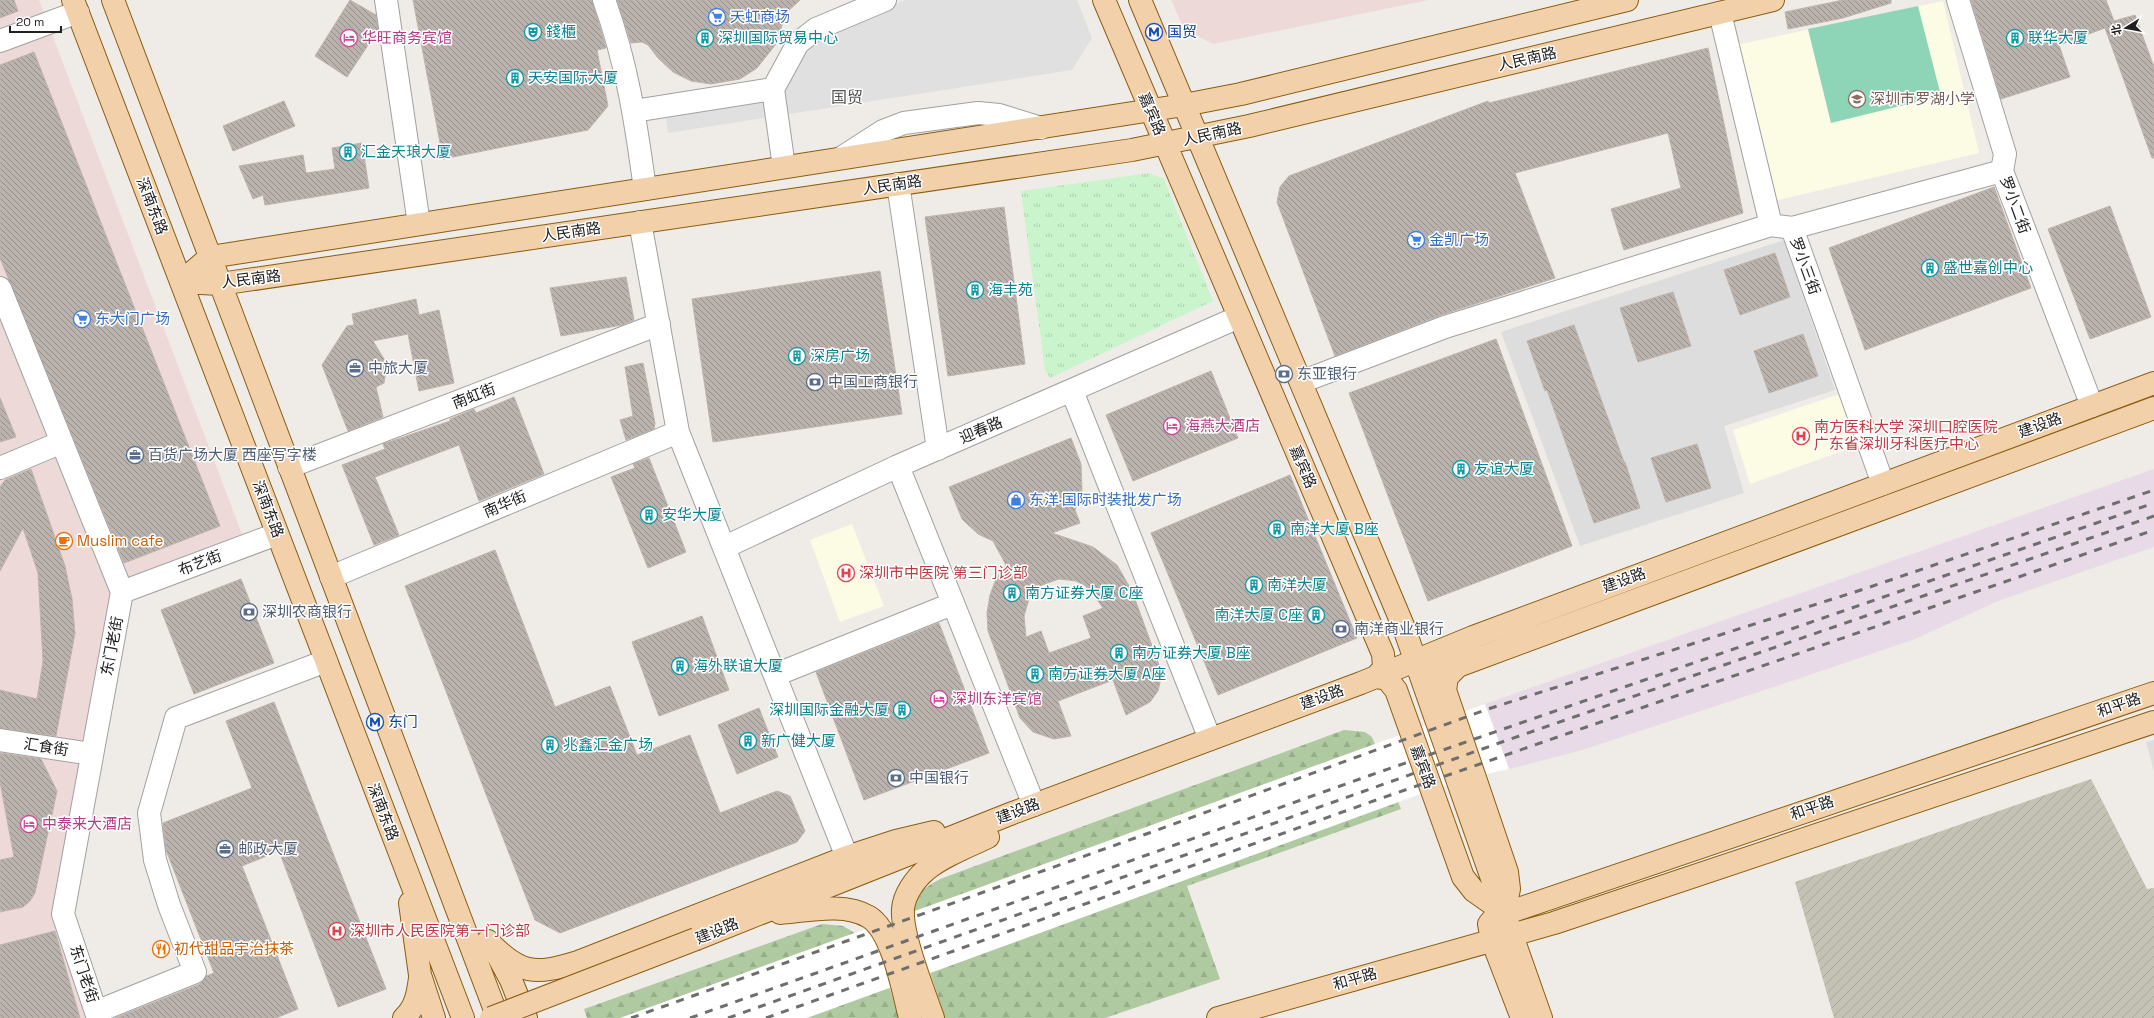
<svg xmlns="http://www.w3.org/2000/svg" width="2154" height="1018" viewBox="0 0 2154 1018" font-family="'Space Grotesk','Noto Sans SC',sans-serif">
<style>
.residential{fill:#dedddd}
.commercial{fill:#eed9d9}
.education{fill:#fcfbe4}
.railway{fill:#e8dae6}
.construction{fill:url(#construction-furrows)}
.forest{fill:url(#forest-firs)}
.park{fill:url(#park-tufts)}
.pitch{fill:#8ed5b7}
.parking{fill:#e0e0e0}
.pier{fill:#fff}
.building{fill:url(#building-back-hatch);stroke:#c0b3ab;fill-rule:evenodd}
.lines{fill:none;stroke-linecap:round;stroke-linejoin:round}
.minor-casing{stroke:#a1a1a1;stroke-width:24}
.major-casing{stroke:#8b5d11;stroke-width:24}
.minor{stroke:#fff;stroke-width:22}
.major{stroke:#f2d0aa;stroke-width:22}
.rail{stroke:#6e6e6e;stroke-width:3;stroke-dasharray:8 8;stroke-linecap:butt}
.major-bridge-casing{stroke:#8b5d11;stroke-width:24;stroke-linecap:butt}
.major-bridge{stroke:#f2d0aa;stroke-width:22}
.labels{text-anchor:middle;stroke-width:3;stroke-linejoin:round;paint-order:stroke}
.shop-label{font-size:15px;fill:#366cbe;stroke:#fff;text-anchor:start}
.culture-label{font-size:15px;fill:#0d838f;stroke:#fff;text-anchor:start}
.transit-label{font-size:15px;fill:#164399;stroke:#fff;text-anchor:start}
.hotel-label{font-size:15px;fill:#b23c85;stroke:#fff;text-anchor:start}
.street-label{font-size:15px;fill:#202020;stroke:#fff}
.education-label{font-size:15px;fill:#785e54;stroke:#fff;text-anchor:start}
.service-label{font-size:15px;fill:#4e5e75;stroke:#fff;text-anchor:start}
.health-label{font-size:15px;fill:#be3a42;stroke:#fff;text-anchor:start}
.food-label{font-size:15px;fill:#c56008;stroke:#fff;text-anchor:start}
.neighbourhood-label{font-size:16px;fill:#535353;stroke:#fff}
</style>
<defs>
<pattern id="construction-furrows" width="10" height="10" patternUnits="userSpaceOnUse"><rect width="10" height="10" fill="#c3c2b4"/><path d="M-1 1l2-2M0 10L10 0M9 11l2-2" fill="none" stroke="#a7a69a"/></pattern>
<pattern id="forest-firs" width="22" height="20" patternUnits="userSpaceOnUse"><rect width="22" height="20" fill="#afcaa1"/><path d="M5 1l3.5 6h-7zM16 11l3.5 6h-7z" fill="#96ad8a"/></pattern>
<pattern id="park-tufts" width="24" height="20" patternUnits="userSpaceOnUse"><rect width="24" height="20" fill="#caf4cb"/><path d="M3 7l-1-3M5 7V3M7 7l1-3M15 17l-1-3M17 17v-4M19 17l1-3" fill="none" stroke="#add1ae"/></pattern>
<pattern id="building-back-hatch" width="6" height="6" patternUnits="userSpaceOnUse"><rect width="6" height="6" fill="#b9b2ad"/><path d="M-1 5l2 2M0 0l6 6M5-1l2 2" fill="none" stroke="#96908c"/></pattern>
</defs>
<rect width="100%" height="100%" fill="#efece7"/>
<!-- residential -->
<path class="residential" d="M1784,240l51,150 -111,36 20,67 -164,53 -79,-214z
M2154,740v32l-8,-30z"/>
<!-- commercial -->
<path class="commercial" d="M0,0h39l211,555 -123,48 -52,311 35,104h-110z
M1171,0h258l-216,44 -29,-15z"/>
<!-- education -->
<path class="education" d="M1943,1l36,152 -210,49 -33,-157z
M1849,391l19,51 -118,42 -17,-54z
M852,524l32,82 -44,16 -30,-82z"/>
<!-- railway -->
<path class="railway" d="M2154,469v78l-156,54 -83,38 -120,41 -216,71 -70,18 -24,-65z"/>
<!-- construction -->
<path class="construction" d="M2091,779l56,110 7,-1v130h-320l-39,-136z"/>
<!-- forest -->
<path class="forest" d="M1344,730l21,2 7,5 29,72 -214,77 33,93 -115,39h-160l-33,-101c3,-23 9,-27 28,-38z
M822,924l21,2 19,11 27,49 10,32h-312l-3,-9z"/>
<!-- park -->
<path class="park" d="M1150,173l14,6 49,122 -163,77 -5,-8 -24,-179z"/>
<!-- pitch -->
<path class="pitch" d="M1918,6l23,90 -110,27 -23,-94z"/>
<!-- parking -->
<path class="parking" d="M905,0h172l15,38 -20,32 -404,63 -2,-15 119,-20 -2,-13 27,-45z"/>
<!-- pier -->
<path class="pier" d="M1485,704l24,65 -32,7 -40,12 -630,230h-187z"/>
<!-- building -->
<path class="building" d="M0,0h14l4,11 -18,7z
M350,0l26,15 2,15 -31,47 -32,-21z
M413,0h179l14,48 -9,2 11,56 -20,24 -145,29z
M617,0h183l-14,13 -10,31 -19,24 -17,11 -29,5 -20,-3 -18,-9 -15,-14 -10,-13 -6,-3 -11,1z
M1843,0h48v3l-48,15 -55,11 -3,-17z
M1971,0h135l8,21 21,-6 19,52v91h-2l-47,-130 -46,17 11,32 -69,22z
M1708,48l35,165 -119,37 -13,-41 70,-21 -13,-55 -153,40 40,105 -114,37 -106,41 -58,-154 3,-15 9,-11 199,-75 1,2z
M34,52l186,474 -96,37 -124,-305v-193z
M284,101l11,25 -62,25 -10,-25z
M362,143l7,45 -104,17 -2,-10 -10,4 -14,-33 64,-11 3,18 29,-4 -3,-21z
M1994,187l37,101 -166,62 -36,-102z
M2110,206l41,111 -61,22 -42,-110z
M1004,207l21,157 -77,12 -23,-159z
M1775,253l15,44 -50,18 -16,-45z
M880,271l22,143 -189,28 -21,-143z
M626,277l8,43 -12,5 -61,11 -11,-48z
M1673,292l18,54 -53,16 -18,-54z
M416,299l3,16 20,-5 15,73 -35,8 -11,-57 -35,7 11,18 2,12 -2,12 -8,4 7,30 -35,14 -26,-66 25,-39 7,-1 -2,-11z
M1574,325l50,137h1l15,46 -46,15 -47,-133 -2,1 -18,-50z
M1803,334l15,42 -49,17 -15,-42z
M1496,339l76,207 -144,55 -79,-208z
M643,363l12,60 -1,6 -28,11 -6,-20 13,-4 -8,-49z
M1211,371l27,67 -105,43 -27,-66z
M514,397l30,77 -65,27 -20,-56 -84,32 24,58 -25,10 -32,-80 43,-16 -2,-5 67,-23v-2l24,-10 2,4z
M0,398l16,39 -16,5z
M1071,438l10,26 1,27 -7,19 5,13 -28,10 41,14 24,18 15,26 27,74 2,13 -3,13 -8,11 -24,13 -13,-35 -55,21 13,35 -17,3 -21,-7 -13,-14 -32,-87 -1,-18 3,-18 6,-16 10,-14 -13,-24 -15,-7 -16,-15 -13,-32zM1059,579l17,2 8,4 7,6 12,17 -20,8 8,22 -42,15 -8,-22 -15,6 -2,-21 5,-17 5,-8 8,-6z
M1697,444l14,44 -45,14 -15,-44z
M649,458l37,94 -38,16 -37,-91 24,-9 -2,-4z
M31,469l34,97 7,33 3,34 -19,103 -56,-8v-38l37,9 6,-38 -5,-88 -15,-45 -23,43v-84l5,-7z
M1290,475l67,163 -139,57 -67,-162z
M495,550l60,157 55,-21 27,69 53,-20 30,78 57,-22 13,5 15,35 -8,11 -237,91 -25,-13 -130,-334z
M241,579l33,84 -80,31 -33,-84z
M702,616l27,74 -70,26 -27,-74z
M939,623l50,130 -125,47 -48,-128z
M274,702l112,287 -48,18 -59,-156 -37,15 56,143 -22,9h-161l85,-34 6,-8 8,-3 -48,-123 -3,-27 89,-35 -26,-67z
M759,708l19,49 -41,17 -19,-49z
M0,753l41,6 16,32 -22,102 -5,8 -7,6 -23,5v-52l14,-3 -14,-75z
M55,931l25,87h-80v-73z"/>
<g class="lines">
<!-- minor casing -->
<g class="minor-casing">
<path id="minor" d="M386,0l33,224
M604,0c23,63 32,123 41,189
M1958,0l47,154 -3,17 90,235
M1720,13l51,212
M0,41l78,-29
M634,111l139,-22
M841,158l42,-27 21,-8 74,-10 21,2 42,13
M784,167l-11,-78 25,-46 18,-14 69,-29
M898,184l40,265
M640,222l38,210 169,425
M1792,228l91,256
M0,288l122,304 -59,322 35,104
M1301,382l144,-55 326,-102 21,3 210,-57
M1072,391l138,348
M898,466l136,339
M289,467l370,-143
M0,468l62,-26
M725,547l173,-81 341,-149
M331,577l347,-145
M122,592l155,-58
M775,675l177,-71
M0,740l92,14
M96,1012l99,-40 -26,-67 -14,-45 -6,-47 27,-95 150,-57"/>
</g>
<!-- major casing -->
<g class="major-casing">
<path id="major" d="M73,0l390,1018
M113,0l385,1018
M1104,0l279,654 1,14 -8,9
M1140,0l264,628 137,390
M181,282l39,2 912,-134 117,-24 524,-126
M181,282l29,-25 974,-152 57,-11 386,-94
M1458,666l-11,11 -2,13 62,182 2,17 -5,22
M1376,677l11,2 9,11 67,187 11,14 30,21
M1426,690c-1,-16 20,-20 32,-24l696,-258
M410,903l10,72 14,43
M780,913c27,-2 64,-11 89,4 24,15 34,74 41,101
M696,939l314,-125 351,-131 112,-46 681,-254
M488,941c32,34 47,34 90,21l269,-105 49,-16 38,-9
M497,954l14,26 15,38
M404,1018c12,-11 14,-25 16,-40
M933,1018c-9,-26 -32,-83 -30,-109 1,-14 12,-30 23,-39 17,-14 41,-23 62,-33
M1218,1018l336,-95 600,-201
M1522,1018l-30,-78 -3,-16 6,-7 659,-224"/>
</g>
<!-- minor -->
<use href="#minor" class="minor"/>
<!-- major -->
<use href="#major" class="major"/>
<!-- rail -->
<path class="rail" d="M631,1018l518,-185 339,-124 376,-120 290,-99
M690,1018l681,-243 783,-272
M728,1018l771,-275 655,-227
M766,1018l613,-219 775,-269"/>
<!-- major-bridge casing -->
<g class="major-bridge-casing">
<path id="major-bridge" d="M491,1018l205,-79"/>
</g>
<!-- major-bridge -->
<use href="#major-bridge" class="major-bridge"/>
</g>
<!-- icons -->
<defs>
<g id="supermarket-ring" transform="scale(0.9)"><circle r="9.5" fill="#fff" stroke="#3f7fe0" stroke-width="1.5"/><path d="M-6-5.5h2.5l.6 2H6L4.5 2H-2.5L-4.4-4H-6ZM-1.5 3.2a1.3 1.3 0 1 0 .1 0ZM3 3.2a1.3 1.3 0 1 0 .1 0Z" fill="#3f7fe0"/></g>
<g id="theatre-ring" transform="scale(0.9)"><circle r="9.5" fill="#fff" stroke="#0f9aa8" stroke-width="1.5"/><path d="M-5-5.5Q0-4 5-5.5V0Q5 5 0 6Q-5 5-5 0ZM-3.3-2.5H-1v1.5H-3.3ZM1-2.5H3.3v1.5H1ZM-2.8 1Q0 5.5 2.8 1Z" fill="#0f9aa8"/></g>
<g id="metro-ring" transform="scale(0.9)"><circle r="9.5" fill="#fff" stroke="#1a4fb4" stroke-width="1.5"/><path d="M-5.5 5V-5H-3L0 0L3-5H5.5V5H3V-.5L0 4L-3-.5V5Z" fill="#1a4fb4"/></g>
<g id="hotel-ring" transform="scale(0.9)"><circle r="9.5" fill="#fff" stroke="#d1479c" stroke-width="1.5"/><path d="M-6-4.5h1.5V1H6V5H4.5V3h-9V5H-6ZM-4 0a1.8 1.8 0 1 1 3.6 0ZM.5 0V-2.5h3Q6-2.5 6 0Z" fill="#d1479c"/></g>
<g id="building-ring" transform="scale(0.9)"><circle r="9.5" fill="#fff" stroke="#0f9aa8" stroke-width="1.5"/><path d="M-4-6H4V6H1V3H-1V6H-4ZM-2.5-4.3h1.7v1.8h-1.7ZM.8-4.3h1.7v1.8H.8ZM-2.5-1h1.7V.8h-1.7ZM.8-1h1.7V.8H.8Z" fill="#0f9aa8"/></g>
<g id="school-ring" transform="scale(0.9)"><circle r="9.5" fill="#fff" stroke="#8d6e63" stroke-width="1.5"/><path d="M0-5L7-2L0 1L-7-2ZM-4 1L0 2.5L4 1V4Q0 6-4 4Z" fill="#8d6e63"/></g>
<g id="office-ring" transform="scale(0.9)"><circle r="9.5" fill="#fff" stroke="#5c6f8a" stroke-width="1.5"/><path d="M-6-3h4V-5.5h4V-3h4V5H-6ZM-1-4.5V-3h2v-1.5ZM-6 0V1H6V0Z" fill="#5c6f8a"/></g>
<g id="bank-ring" transform="scale(0.9)"><circle r="9.5" fill="#fff" stroke="#5c6f8a" stroke-width="1.5"/><path d="M-6-4H6V4H-6ZM0-2.3a2.3 2.3 0 1 0 0 4.6a2.3 2.3 0 1 0 0-4.6Z" fill="#5c6f8a"/></g>
<g id="hospital-ring" transform="scale(0.9)"><circle r="9.5" fill="#fff" stroke="#e0444e" stroke-width="1.5"/><path d="M-5-5h3v3.5h4V-5h3V5h-3V1.5h-4V5h-3Z" fill="#e0444e"/></g>
<g id="shop-ring" transform="scale(0.9)"><circle r="9.5" fill="#fff" stroke="#3f7fe0" stroke-width="1.5"/><path d="M-5-2.5h2.3a2.7 3.5 0 0 1 5.4 0H5L5.5 6h-11ZM-1.5-2.5h3a1.5 2.3 0 0 0-3 0Z" fill="#3f7fe0"/></g>
<g id="cafe-ring" transform="scale(0.9)"><circle r="9.5" fill="#fff" stroke="#e8710a" stroke-width="1.5"/><path d="M-5.5-4.5H6V0H3Q3 3.5 0 3.5H-2.5Q-5.5 3.5-5.5 0ZM3-3.2v2h1.7v-2ZM-6 4.5H4V6H-6Z" fill="#e8710a"/></g>
<g id="restaurant-ring" transform="scale(0.9)"><circle r="9.5" fill="#fff" stroke="#e8710a" stroke-width="1.5"/><path d="M-5-6h1v4h1v-4h1v4h1v-4h1v5L-1.5 .5V6h-2V.5L-5-1ZM5-6V6H3V1.5H1.5Q1.5-4 5-6Z" fill="#e8710a"/></g>
</defs>
<g fill-rule="evenodd">
<use href="#supermarket-ring" x="717" y="17"/>
<use href="#theatre-ring" x="533" y="32"/>
<use href="#metro-ring" x="1154" y="32"/>
<use href="#hotel-ring" x="349" y="38"/>
<use href="#building-ring" x="705" y="38"/>
<use href="#building-ring" x="2015" y="38"/>
<use href="#building-ring" x="515" y="78"/>
<use href="#school-ring" x="1857" y="99"/>
<use href="#building-ring" x="348" y="152"/>
<use href="#supermarket-ring" x="1416" y="240"/>
<use href="#building-ring" x="1930" y="268"/>
<use href="#building-ring" x="975" y="290"/>
<use href="#supermarket-ring" x="82" y="319"/>
<use href="#building-ring" x="797" y="356"/>
<use href="#office-ring" x="355" y="368"/>
<use href="#bank-ring" x="1284" y="374"/>
<use href="#bank-ring" x="815" y="382"/>
<use href="#hotel-ring" x="1172" y="426"/>
<use href="#hospital-ring" x="1801" y="436"/>
<use href="#office-ring" x="135" y="455"/>
<use href="#building-ring" x="1461" y="469"/>
<use href="#shop-ring" x="1016" y="500"/>
<use href="#building-ring" x="649" y="515"/>
<use href="#building-ring" x="1277" y="529"/>
<use href="#cafe-ring" x="64" y="541"/>
<use href="#hospital-ring" x="846" y="573"/>
<use href="#building-ring" x="1254" y="585"/>
<use href="#building-ring" x="1012" y="593"/>
<use href="#bank-ring" x="249" y="612"/>
<use href="#building-ring" x="1316" y="615"/>
<use href="#bank-ring" x="1341" y="629"/>
<use href="#building-ring" x="1119" y="653"/>
<use href="#building-ring" x="680" y="666"/>
<use href="#building-ring" x="1035" y="674"/>
<use href="#hotel-ring" x="939" y="699"/>
<use href="#building-ring" x="902" y="710"/>
<use href="#metro-ring" x="375" y="722"/>
<use href="#building-ring" x="748" y="741"/>
<use href="#building-ring" x="550" y="745"/>
<use href="#bank-ring" x="896" y="778"/>
<use href="#hotel-ring" x="29" y="824"/>
<use href="#office-ring" x="225" y="849"/>
<use href="#hospital-ring" x="337" y="931"/>
<use href="#restaurant-ring" x="161" y="949"/>
</g>
<g class="labels">
<!-- shop labels -->
<g class="shop-label">
<text x="730" y="22">天虹商场</text>
<text x="1429" y="245">金凯广场</text>
<text x="95" y="324">东大门广场</text>
<text x="1029" y="505">东洋·国际时装批发广场</text>
</g>
<!-- culture labels -->
<g class="culture-label">
<text x="546" y="37">錢櫃</text>
<text x="718" y="43">深圳国际贸易中心</text>
<text x="2028" y="43">联华大厦</text>
<text x="528" y="83">天安国际大厦</text>
<text x="361" y="157">汇金天琅大厦</text>
<text x="1943" y="273">盛世嘉创中心</text>
<text x="988" y="295">海丰苑</text>
<text x="810" y="361">深房广场</text>
<text x="1474" y="474">友谊大厦</text>
<text x="662" y="520">安华大厦</text>
<text x="1290" y="534">南洋大厦 B座</text>
<text x="1267" y="590">南洋大厦</text>
<text x="1025" y="598">南方证券大厦 C座</text>
<text x="1303" y="620" text-anchor="end">南洋大厦 C座</text>
<text x="1132" y="658">南方证券大厦 B座</text>
<text x="693" y="671">海外联谊大厦</text>
<text x="1048" y="679">南方证券大厦 A座</text>
<text x="889" y="715" text-anchor="end">深圳国际金融大厦</text>
<text x="761" y="746">新广健大厦</text>
<text x="563" y="750">兆鑫汇金广场</text>
</g>
<!-- transit labels -->
<g class="transit-label">
<text x="1167" y="37">国贸</text>
<text x="388" y="727">东门</text>
</g>
<!-- hotel labels -->
<g class="hotel-label">
<text x="362" y="43">华旺商务宾馆</text>
<text x="1185" y="431">海燕大酒店</text>
<text x="952" y="704">深圳东洋宾馆</text>
<text x="42" y="829">中泰来大酒店</text>
</g>
<!-- street labels -->
<g class="street-label">
<text transform="translate(1527 59) rotate(-13)" y="5">人民南路</text>
<text transform="translate(1152 114) rotate(67)" y="5">嘉宾路</text>
<text transform="translate(1212 134) rotate(-12)" y="5">人民南路</text>
<text transform="translate(892 185) rotate(-8)" y="5">人民南路</text>
<text transform="translate(2015 205) rotate(70)" y="5">罗小二街</text>
<text transform="translate(152 206) rotate(69)" y="5">深南东路</text>
<text transform="translate(571 232) rotate(-8)" y="5">人民南路</text>
<text transform="translate(1805 266) rotate(70)" y="5">罗小三街</text>
<text transform="translate(251 279) rotate(-7)" y="5">人民南路</text>
<text transform="translate(474 396) rotate(-21)" y="5">南虹街</text>
<text transform="translate(2040 425) rotate(-20)" y="5">建设路</text>
<text transform="translate(981 430) rotate(-23)" y="5">迎春路</text>
<text transform="translate(1303 467) rotate(67)" y="5">嘉宾路</text>
<text transform="translate(505 504) rotate(-23)" y="5">南华街</text>
<text transform="translate(268 509) rotate(69)" y="5">深南东路</text>
<text transform="translate(200 563) rotate(-21)" y="5">布艺街</text>
<text transform="translate(1624 580) rotate(-20)" y="5">建设路</text>
<text transform="translate(112 646) rotate(-79)" y="5">东门老街</text>
<text transform="translate(1322 697) rotate(-20)" y="5">建设路</text>
<text transform="translate(2119 705) rotate(-19)" y="5">和平路</text>
<text transform="translate(46 747) rotate(9)" y="5">汇食街</text>
<text transform="translate(1423 767) rotate(70)" y="5">嘉宾路</text>
<text transform="translate(1812 808) rotate(-19)" y="5">和平路</text>
<text transform="translate(1018 811) rotate(-21)" y="5">建设路</text>
<text transform="translate(383 812) rotate(69)" y="5">深南东路</text>
<text transform="translate(717 931) rotate(-22)" y="5">建设路</text>
<text transform="translate(84 974) rotate(72)" y="5">东门老街</text>
<text transform="translate(1355 979) rotate(-16)" y="5">和平路</text>
</g>
<!-- education labels -->
<g class="education-label">
<text x="1870" y="104">深圳市罗湖小学</text>
</g>
<!-- service labels -->
<g class="service-label">
<text x="368" y="373">中旅大厦</text>
<text x="1297" y="379">东亚银行</text>
<text x="828" y="387">中国工商银行</text>
<text x="148" y="460">百货广场大厦 西座写字楼</text>
<text x="262" y="617">深圳农商银行</text>
<text x="1354" y="634">南洋商业银行</text>
<text x="909" y="783">中国银行</text>
<text x="238" y="854">邮政大厦</text>
</g>
<!-- health labels -->
<g class="health-label">
<text x="1814" y="432">南方医科大学 深圳口腔医院<tspan x="1814" dy="17">广东省深圳牙科医疗中心</tspan></text>
<text x="859" y="578">深圳市中医院 第三门诊部</text>
<text x="350" y="936">深圳市人民医院第一门诊部</text>
</g>
<!-- food labels -->
<g class="food-label">
<text x="77" y="546">Muslim cafe</text>
<text x="174" y="954">初代甜品宇治抹茶</text>
</g>
<!-- neighbourhood labels -->
<g class="neighbourhood-label">
<text x="847" y="103">国贸</text>
</g>
</g>
<!-- north arrow -->
<g transform="translate(2126 28) rotate(259)" stroke="#ffffff" stroke-width="3" paint-order="stroke">
<path d="M0-3L7 15L0 10L-7 15Z" fill="#202020"/>
<text y="-6" font-size="11" font-weight="bold" text-anchor="middle" fill="#202020">北</text>
</g>
<!-- scale -->
<path d="M10 26v6h51v-6" fill="none" stroke="#202020" stroke-width="2"/>
<text x="16" y="26" font-size="12" fill="#202020" stroke="#ffffff" stroke-width="3" paint-order="stroke">20 m</text>
</svg>
